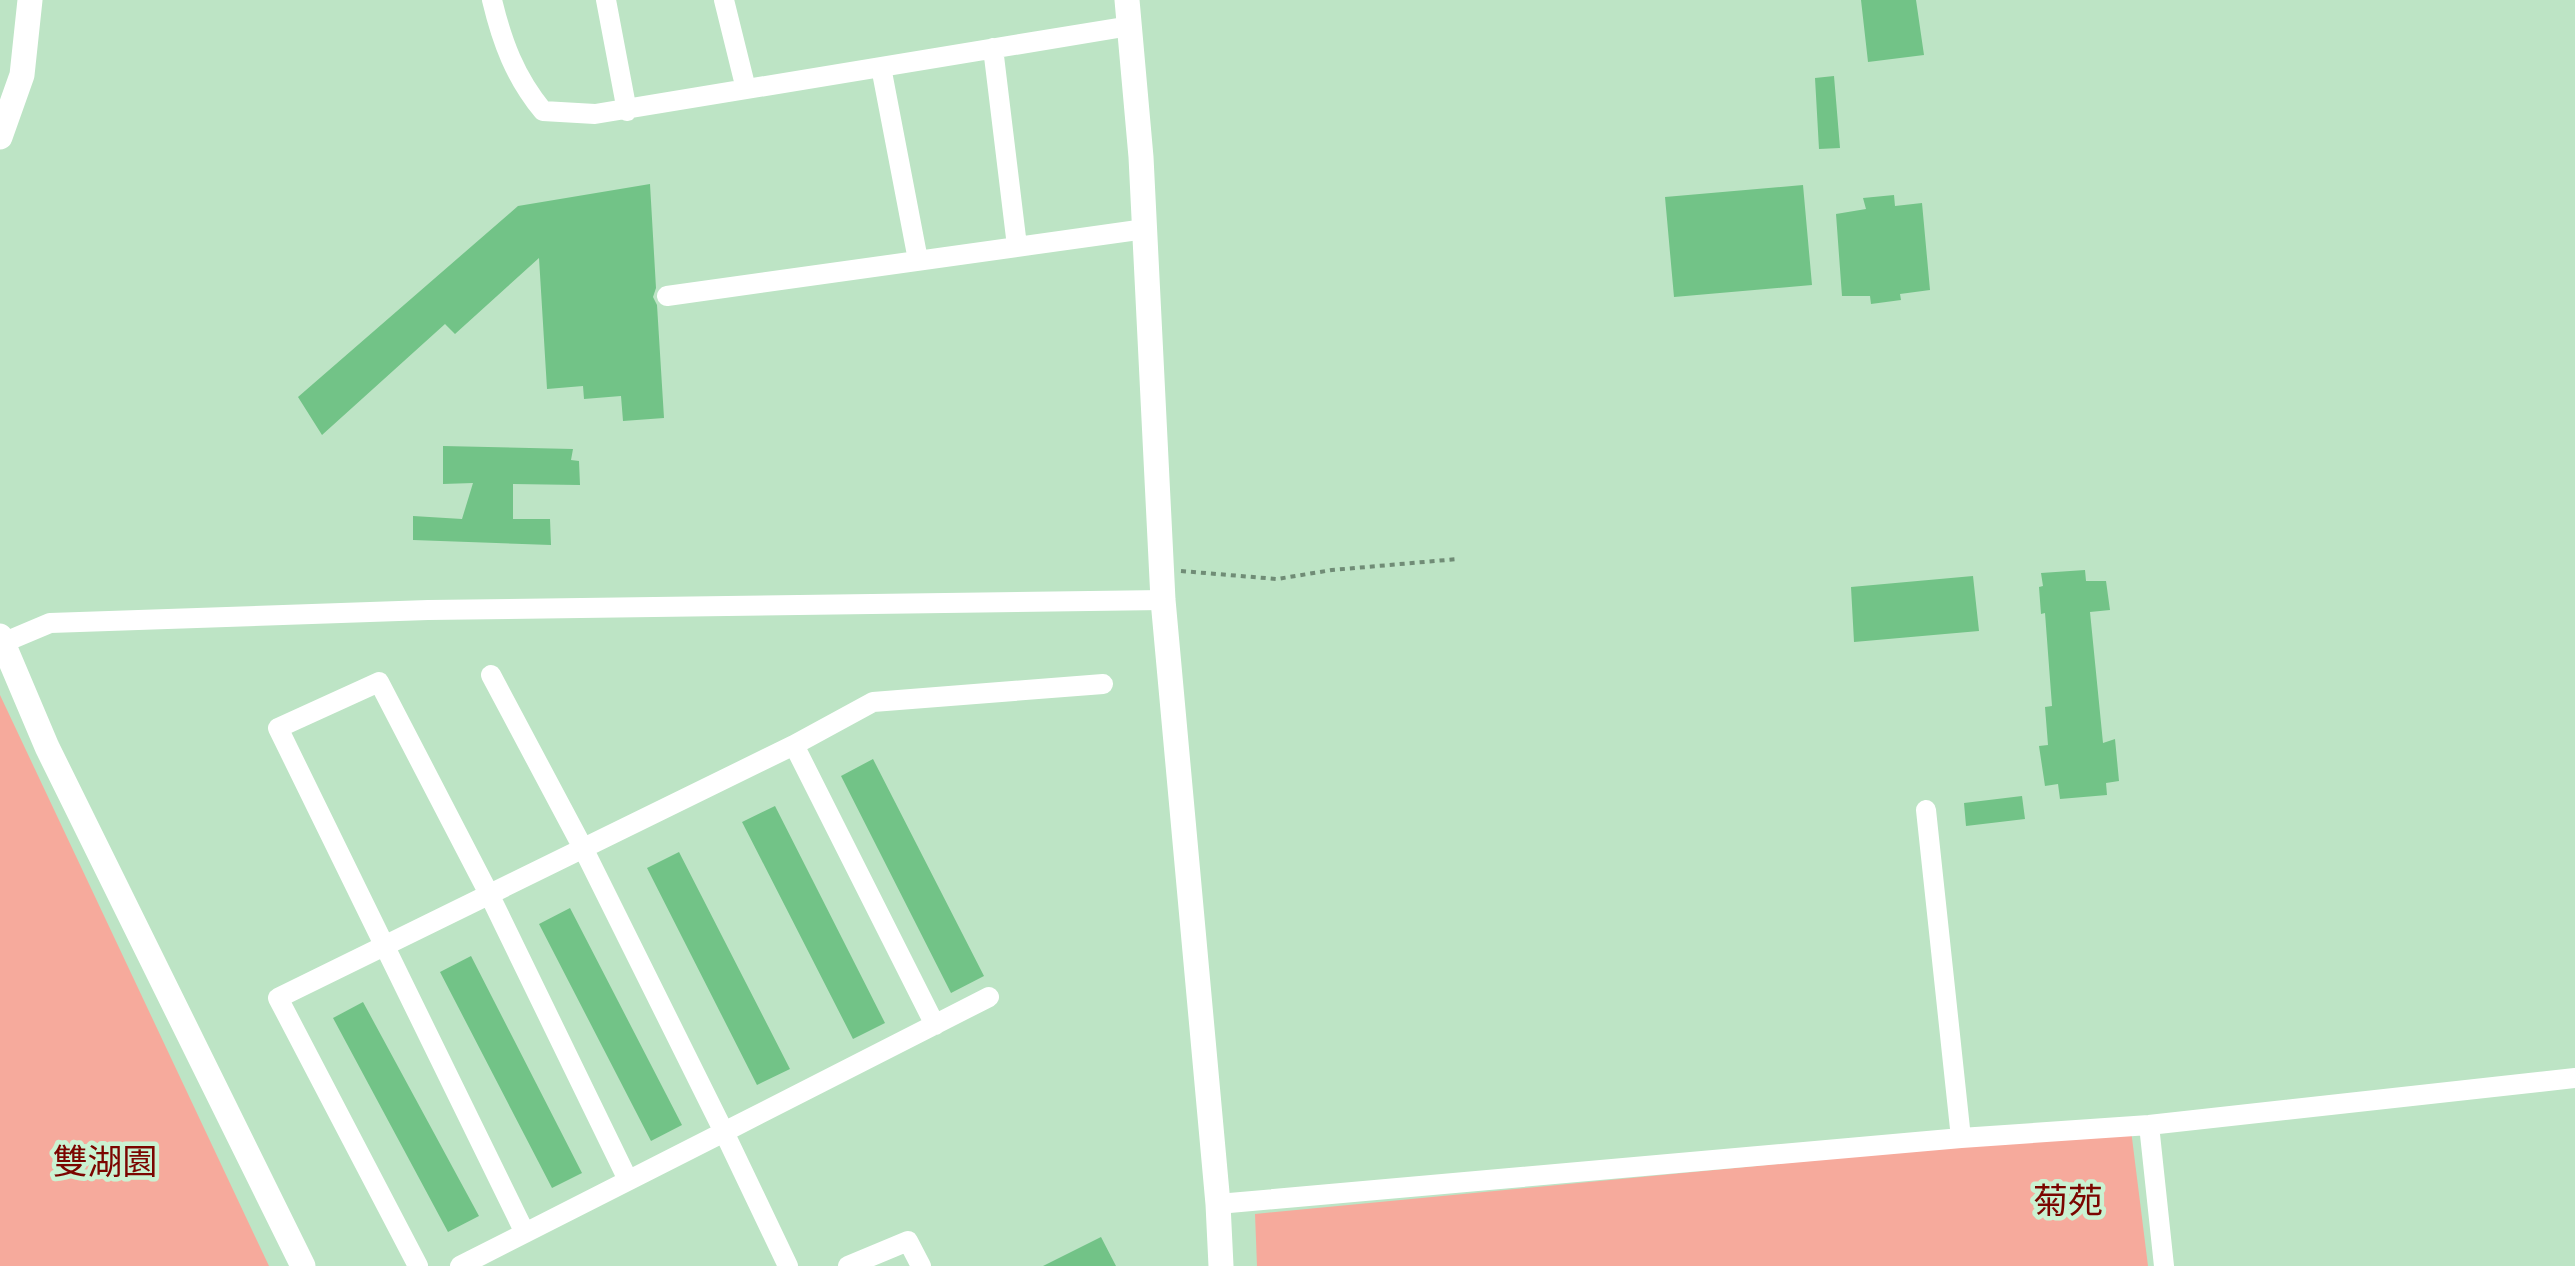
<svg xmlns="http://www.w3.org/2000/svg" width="2575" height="1266" viewBox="0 0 2575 1266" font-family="'Nunito Sans','Noto Sans TC',sans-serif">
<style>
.green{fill:#f6aa9c}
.building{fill:#72c387}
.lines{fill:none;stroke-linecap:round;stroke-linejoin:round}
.path{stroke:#708c76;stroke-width:4;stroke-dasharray:5 5;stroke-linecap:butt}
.minor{stroke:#fff;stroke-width:20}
.major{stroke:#fff;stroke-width:25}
.labels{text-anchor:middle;stroke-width:9;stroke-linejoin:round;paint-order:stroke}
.park-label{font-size:35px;fill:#7b0500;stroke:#caf2d2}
</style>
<rect width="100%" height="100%" fill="#bde4c5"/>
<!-- green -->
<path class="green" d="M0,695l269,571h-269z
M2131,1130l17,136h-891l-2,-52z"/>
<!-- building -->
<path class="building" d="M1861,0h55l8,55 -56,7z
M1834,76l6,72 -21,1 -4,-71z
M650,184l6,104 -3,9 4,8 7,113 -41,3 -2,-25 -37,3 -1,-13 -36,3 -8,-131 -84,76 -10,-10 -123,111 -24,-38 220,-191z
M1803,185l9,100 -138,12 -9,-100z
M1894,195l1,11 27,-3 8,87 -30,4 1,6 -30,4 -1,-8h-28l-6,-82 30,-5 -3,-11z
M443,446l130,3 -2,11 8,1 1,24 -67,-1v35h37l1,26 -138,-5v-24l49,3 11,-36 -30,1z
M2085,570l1,11h20l4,29 -20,2 13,131 12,-4 4,42 -13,2 1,12 -47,4 -2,-15 -13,2 -6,-40 9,-1 -3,-38 7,-1 -7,-93 -4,1 -2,-27 4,-1 -2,-13z
M1973,576l6,55 -125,11 -3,-55z
M873,759l111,217 -33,17 -110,-217z
M2022,796l3,23 -59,7 -2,-23z
M775,806l110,217 -32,16 -111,-217z
M679,852l111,217 -33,16 -110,-217z
M570,908l112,217 -31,16 -112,-217z
M471,956l111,217 -30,15 -112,-216z
M363,1002l116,214 -31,16 -115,-214z
M1101,1237l15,29h-73z"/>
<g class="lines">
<!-- path -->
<path class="path" d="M1181,571l96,8 55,-9 126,-11"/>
<!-- minor -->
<path class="minor" d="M492,0c10,42 23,77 51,111l52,3 535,-88
M606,0l21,111
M724,0l22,89
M993,48l24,198
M881,67l37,193
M667,296l478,-67
M0,644l50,-21 378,-13 735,-10
M491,675l92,173 141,284 265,-135
M794,745l79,-43 230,-18
M1926,810l35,328
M2149,1125l15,141
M1218,1204l743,-66 188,-13 426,-47
M525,1233l-247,-505 101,-46 110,212 139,286
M418,1266l-140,-268 516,-253 141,280
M460,1266l264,-134 64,134
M848,1266l60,-25 13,25"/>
<!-- major -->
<path class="major" d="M1127,0l14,157 22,443 55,604 3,62
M0,137l22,-62 8,-75
M0,636l47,111 256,519"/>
</g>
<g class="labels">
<!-- park labels -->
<g class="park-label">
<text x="105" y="1174">雙湖園</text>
<text x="2068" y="1213">菊苑</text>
</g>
</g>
</svg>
